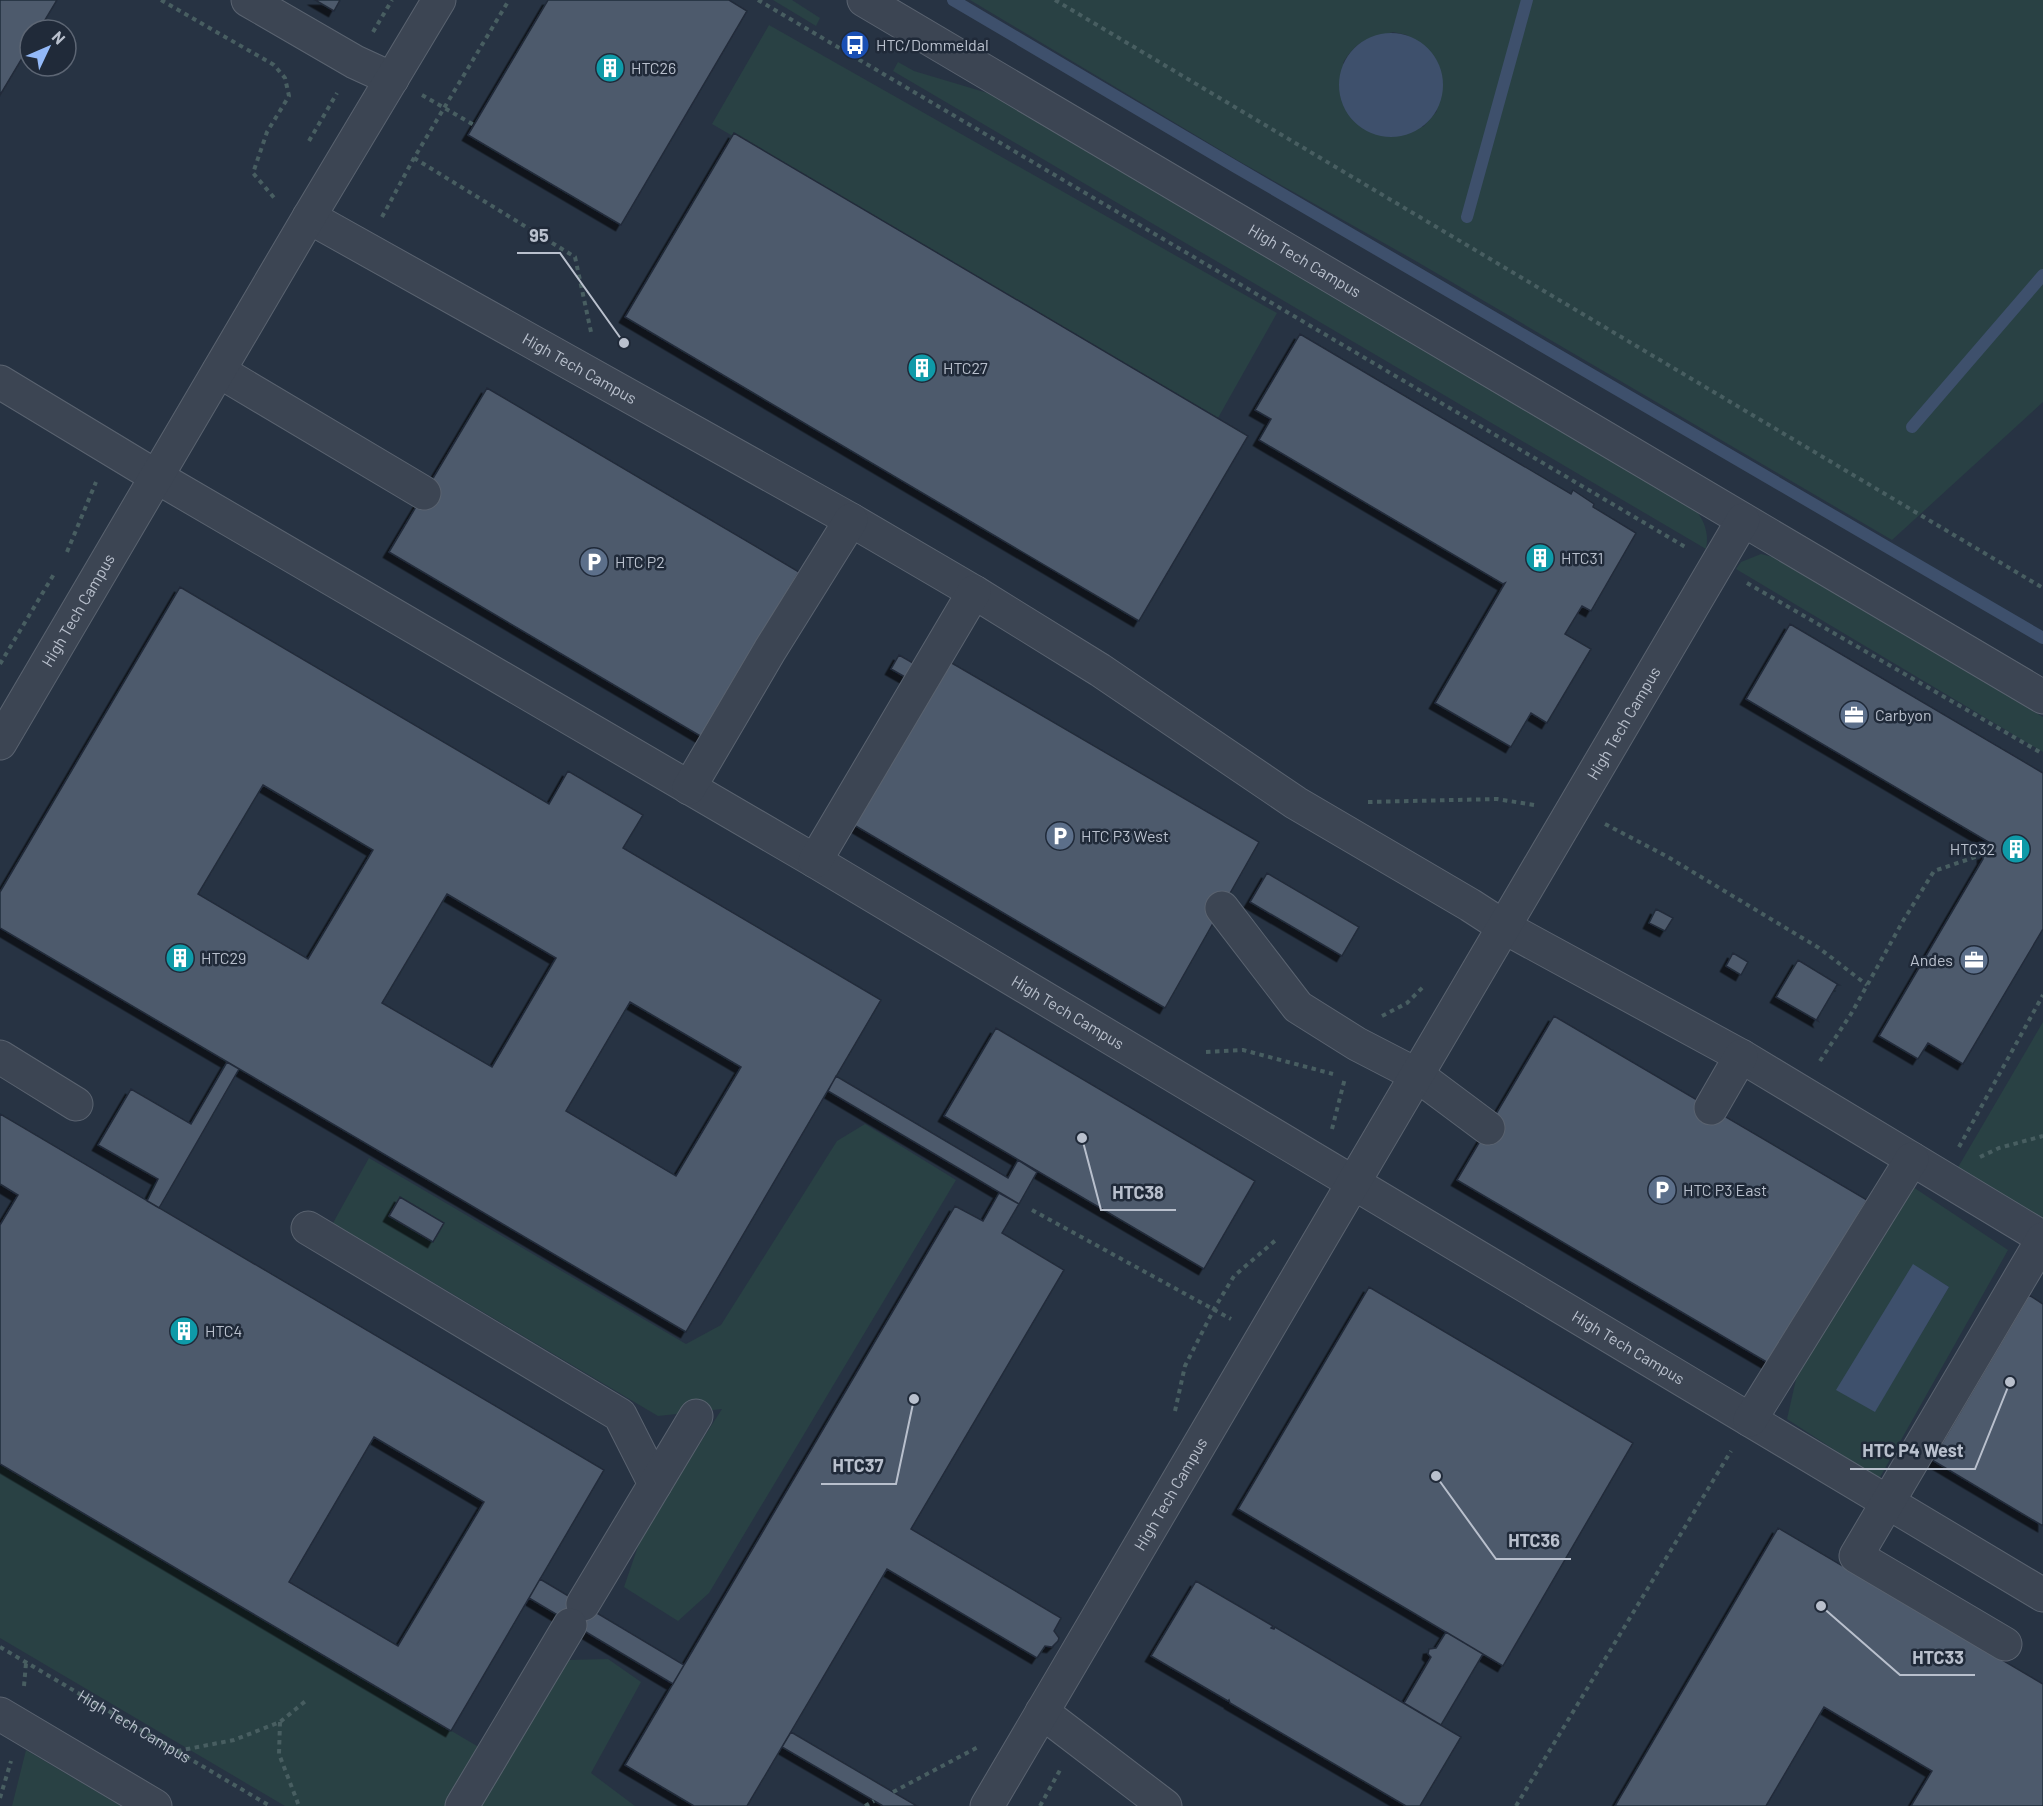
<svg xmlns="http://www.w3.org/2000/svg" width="2043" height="1806" viewBox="0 0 2043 1806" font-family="Barlow,sans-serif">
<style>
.green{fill:#294144;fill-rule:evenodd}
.water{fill:#3e506c}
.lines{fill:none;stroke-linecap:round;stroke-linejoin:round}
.stream{stroke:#3e506c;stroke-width:12}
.building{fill:#4e5a6c;stroke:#222c3a;stroke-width:1.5;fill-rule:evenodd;filter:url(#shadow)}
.minor-casing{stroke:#5a6370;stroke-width:35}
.path{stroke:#485e61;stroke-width:4;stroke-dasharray:4.5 4.5;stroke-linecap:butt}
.minor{stroke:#3c4553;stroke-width:33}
.labels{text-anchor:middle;stroke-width:5;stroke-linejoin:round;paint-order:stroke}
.poi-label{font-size:16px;fill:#b9c0cd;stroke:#202a39;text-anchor:start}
.street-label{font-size:16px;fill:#b9c0cd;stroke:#202a39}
.leader{fill:none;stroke:#b9c0cd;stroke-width:2}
.callout-dot{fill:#b9c0cd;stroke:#202a39;stroke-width:2}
.callout-label{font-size:18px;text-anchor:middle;font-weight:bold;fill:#b9c0cd;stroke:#202a39;stroke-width:5;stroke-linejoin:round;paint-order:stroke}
</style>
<defs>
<filter id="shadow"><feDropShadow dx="-5.5" dy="5.5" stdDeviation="0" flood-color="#0009"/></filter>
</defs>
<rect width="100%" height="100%" fill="#273343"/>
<!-- green -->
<path class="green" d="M773,0h19l28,18 -4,8z
M970,0h1073v402l-151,138 -478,-280 -177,-100zM1393,32l14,3 30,76 -14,16 -80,-64c15,-24 23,-23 50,-31z
M769,25l508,288 -59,105 -506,-294z
M898,62l16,9 77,23 705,416c9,13 13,23 10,39l-813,-478z
M1761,554l12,3 270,160v35l-307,-183 5,-7z
M2043,1022v198l-86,-51z
M865,1124l91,56 -247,413 -31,28 -54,-34 19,-55 79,-123 -64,7 -325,-193 36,-65 317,186 35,-19 116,-184z
M1910,1185l98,65 -129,229 -92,-60 10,-44zM1913,1265l36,22 -74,124z
M0,1464l482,285 -34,57h-163l-285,-168z
M608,1659l33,23 -50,91 44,33h-156l88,-146z
M26,1750l95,56h-109z"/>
<!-- water -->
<path class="water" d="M1339 85a52 52 0 1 1 104 0a52 52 0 1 1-104 0Z
M1913,1264l36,23 -74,125 -39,-22z"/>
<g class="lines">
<!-- stream -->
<path class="stream" d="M953,0l281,166 809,472
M1467,217l60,-217
M1912,427l131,-152"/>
</g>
<!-- building -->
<path class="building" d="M0,0h57l-18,30h-9v15l-30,50z
M315,0h25l-6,11z
M548,0h181l18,11 -126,214 -153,-90z
M734,133l514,303 -109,185 -514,-304z
M1300,334l271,160 2,-4 21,14 -1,3 43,26 -45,78 -9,-5 -17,28 26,15 -44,74 -16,-10 -20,34 -76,-44 70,-120 -2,1 -244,-144 12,-21 -16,-9z
M487,388l312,184 -97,165 -313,-185z
M180,587l369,217 19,-33 75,44 -20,33 258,152 -195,332 -686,-404v-36zM263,785l110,65 -65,109 -110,-65zM447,894l109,64 -64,109 -110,-64zM630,1002l111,65 -65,109 -110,-65z
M1790,624l253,149v156l-80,135 -35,-21 -10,16 -39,-23 104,-177v-4l3,-1 6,-10 -246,-145z
M899,655l14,8 -8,14 -14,-8z
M950,662l309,180 -94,166 -311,-183z
M1267,873l92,54 -17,29 -92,-54z
M1656,909l17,9 -8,13 -16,-8z
M1733,953l15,9 -7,13 -15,-9z
M1798,960l41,25h-2l-20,34 1,2 -42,-24z
M1554,1016l313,184 -97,164 -313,-184z
M996,1028l259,153 -51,88 -260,-153z
M227,1062l12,7 -80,139 -12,-7 11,-22 -60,-34 33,-56 60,35z
M836,1076l172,102 10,-18 19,12 -18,32 -191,-113z
M0,1114l604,356 -153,261 -451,-267v-239l18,-30 -18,-11zM374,1437l110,65 -86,144 -109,-64z
M999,1193l20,11 -17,29 62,37 -153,259 150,89 -7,13 5,7 -1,3 -6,6 -7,-1 -8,12 -150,-89 -140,237h-53l-69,-41 330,-559 28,15z
M400,1197l44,26 -11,19 -44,-26z
M1369,1287l264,156 -130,223 -265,-157z
M2029,1295l14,9v222l-111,-66z
M1778,1528l265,156v122h-132l21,-35 -108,-64 -58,99h-151z
M540,1579l144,86 -11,19 -144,-86z
M1196,1581l77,45 -2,2 3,1 1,-2 186,110 -41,69h-14l-176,-103 -1,-3 -1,1 -77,-45z
M1446,1632l37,22 -42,71 -37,-22 27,-46 -3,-3 1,-5 7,-1z
M791,1732l102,60 24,14h-34l-101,-59z"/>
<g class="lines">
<!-- minor casing -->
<g class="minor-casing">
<g id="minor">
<path d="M248,0l107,62 37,17"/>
<path id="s2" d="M864,0l1179,697"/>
<path id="s3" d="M309,217l542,303 123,72 126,78 196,133 174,102 34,22 237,129 302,182"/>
<path d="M219,371l205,122"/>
<path id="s4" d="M0,382l157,95 658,384 1228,734"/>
<path id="s5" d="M0,743l309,-526 130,-217"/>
<path d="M689,788l81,-138 81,-130"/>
<path d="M815,861l159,-269"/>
<path d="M1222,908l76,99 59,37 60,31 71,53"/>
<path d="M0,1057l76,47"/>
<path d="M1711,1108l30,-52"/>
<path d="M308,1228l312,187 35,69"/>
<path d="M1750,1420l162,-261"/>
<path d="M583,1604l113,-188"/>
<path d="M2005,1644l-149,-88 187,-317"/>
<path d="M1042,1712l123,94"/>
<path d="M0,1714l155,92"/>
<path d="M462,1806l108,-181"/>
<path id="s6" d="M987,1806l756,-1286"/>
</g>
</g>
<!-- path -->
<g class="path">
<path d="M161,0l113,65 11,13 4,18 -22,36 -14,41 23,27"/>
<path d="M758,0l929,548"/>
<path d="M1055,0l988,588"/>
<path d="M373,32l19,-32"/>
<path d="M422,95l52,30"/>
<path d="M309,141l28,-48"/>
<path d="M414,158l161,99 16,75"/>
<path d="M382,217l32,-59 95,-158"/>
<path d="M67,552l29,-70"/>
<path d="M1747,583l296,171"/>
<path d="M0,664l54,-90"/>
<path d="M1368,802l129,-3 37,6"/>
<path d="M1605,824l63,33 151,91 48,37"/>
<path d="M1382,1016l25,-13 17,-17"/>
<path d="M1206,1052l37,-2 90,24"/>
<path d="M1820,1061l31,-47 52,-93 31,-50 50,-17"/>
<path d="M1332,1129l13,-51"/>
<path d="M1959,1147l84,-152"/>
<path d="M1980,1157l19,-9 44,-12"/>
<path d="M1032,1210l199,109"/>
<path d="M1175,1411l10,-45 29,-57 20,-33 43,-37"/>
<path id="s1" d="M0,1647l270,159"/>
<path d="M24,1686l2,-23"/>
<path d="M280,1722l-1,32 20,52"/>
<path d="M177,1751l57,-11 46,-18 28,-23"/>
<path d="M893,1792l87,-46"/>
<path d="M0,1798l11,-37"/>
<path d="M865,1806l9,-5"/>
<path d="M1040,1806l20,-36"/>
<path d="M1516,1806l215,-355"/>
</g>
<!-- minor -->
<use href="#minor" class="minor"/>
</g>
<!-- icons -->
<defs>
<g id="bus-disc" transform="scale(1.5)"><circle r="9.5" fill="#1a4fb4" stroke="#202a39"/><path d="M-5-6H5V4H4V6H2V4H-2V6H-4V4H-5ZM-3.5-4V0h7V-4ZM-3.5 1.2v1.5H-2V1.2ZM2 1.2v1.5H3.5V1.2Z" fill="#fff"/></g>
<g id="building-disc" transform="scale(1.5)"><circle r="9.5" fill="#0f9aa8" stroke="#202a39"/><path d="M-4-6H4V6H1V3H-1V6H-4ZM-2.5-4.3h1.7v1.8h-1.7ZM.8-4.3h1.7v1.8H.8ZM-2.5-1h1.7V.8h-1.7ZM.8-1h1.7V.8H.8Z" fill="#fff"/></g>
<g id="parking-disc" transform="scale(1.5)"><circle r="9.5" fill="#5c6f8a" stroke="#202a39"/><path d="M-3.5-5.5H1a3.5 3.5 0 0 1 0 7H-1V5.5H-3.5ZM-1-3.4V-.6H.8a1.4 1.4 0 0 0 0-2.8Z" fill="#fff"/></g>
<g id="office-disc" transform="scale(1.5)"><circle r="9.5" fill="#5c6f8a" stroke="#202a39"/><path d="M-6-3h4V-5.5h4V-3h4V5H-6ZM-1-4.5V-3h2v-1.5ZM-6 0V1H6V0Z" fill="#fff"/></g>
</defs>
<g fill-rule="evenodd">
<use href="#bus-disc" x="855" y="45"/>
<use href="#building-disc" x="610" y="68"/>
<use href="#building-disc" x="922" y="368"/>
<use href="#building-disc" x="1540" y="558"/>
<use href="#parking-disc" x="594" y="562"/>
<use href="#office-disc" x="1854" y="715"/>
<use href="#parking-disc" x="1060" y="836"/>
<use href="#building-disc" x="2016" y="849"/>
<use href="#building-disc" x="180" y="958"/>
<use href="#office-disc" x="1974" y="960"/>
<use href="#parking-disc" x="1662" y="1190"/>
<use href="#building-disc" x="184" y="1331"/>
</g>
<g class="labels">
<!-- poi labels -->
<g class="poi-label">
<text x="876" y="51">HTC/Dommeldal</text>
<text x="631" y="74">HTC26</text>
<text x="943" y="374">HTC27</text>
<text x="1561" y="564">HTC31</text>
<text x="615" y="568">HTC P2</text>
<text x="1875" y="721">Carbyon</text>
<text x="1081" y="842">HTC P3 West</text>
<text x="1995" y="855" text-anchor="end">HTC32</text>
<text x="201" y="964">HTC29</text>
<text x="1953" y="966" text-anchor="end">Andes</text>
<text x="1683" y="1196">HTC P3 East</text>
<text x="205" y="1337">HTC4</text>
</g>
<!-- street labels -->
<g class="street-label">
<text dy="6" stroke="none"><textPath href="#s2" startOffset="512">High Tech Campus</textPath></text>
<text dy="6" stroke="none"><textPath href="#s3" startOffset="310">High Tech Campus</textPath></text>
<text dy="6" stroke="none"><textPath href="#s5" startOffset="154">High Tech Campus</textPath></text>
<text dy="6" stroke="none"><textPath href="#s6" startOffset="1256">High Tech Campus</textPath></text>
<text dy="6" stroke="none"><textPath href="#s4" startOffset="1240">High Tech Campus</textPath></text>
<text dy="6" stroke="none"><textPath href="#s4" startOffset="1893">High Tech Campus</textPath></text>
<text dy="6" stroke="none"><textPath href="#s6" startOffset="362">High Tech Campus</textPath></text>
<text dy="6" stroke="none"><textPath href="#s1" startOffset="156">High Tech Campus</textPath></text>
</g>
</g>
<!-- callouts -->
<path class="leader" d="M624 343L560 253H517M1082 1138L1101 1210H1176M2010 1382L1975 1469H1850M914 1399L896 1484H821M1436 1476L1496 1559H1571M1821 1606L1900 1675H1975"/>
<g class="callout-dot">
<circle cx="624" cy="343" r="6"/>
<circle cx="1082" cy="1138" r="6"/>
<circle cx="2010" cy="1382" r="6"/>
<circle cx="914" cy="1399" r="6"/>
<circle cx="1436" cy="1476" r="6"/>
<circle cx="1821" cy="1606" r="6"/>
</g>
<g class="callout-label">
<text x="539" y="242">95</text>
<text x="1138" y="1199">HTC38</text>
<text x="1913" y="1457">HTC P4 West</text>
<text x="858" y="1472">HTC37</text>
<text x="1534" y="1547">HTC36</text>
<text x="1938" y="1664">HTC33</text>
</g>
<!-- north arrow -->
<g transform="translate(48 48) rotate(46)"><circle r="28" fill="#202a39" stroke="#5d6674" stroke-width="1.5"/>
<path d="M0-4.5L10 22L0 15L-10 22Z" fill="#93b9f8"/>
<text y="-9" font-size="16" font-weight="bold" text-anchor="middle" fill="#b9c0cd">N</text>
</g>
</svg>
